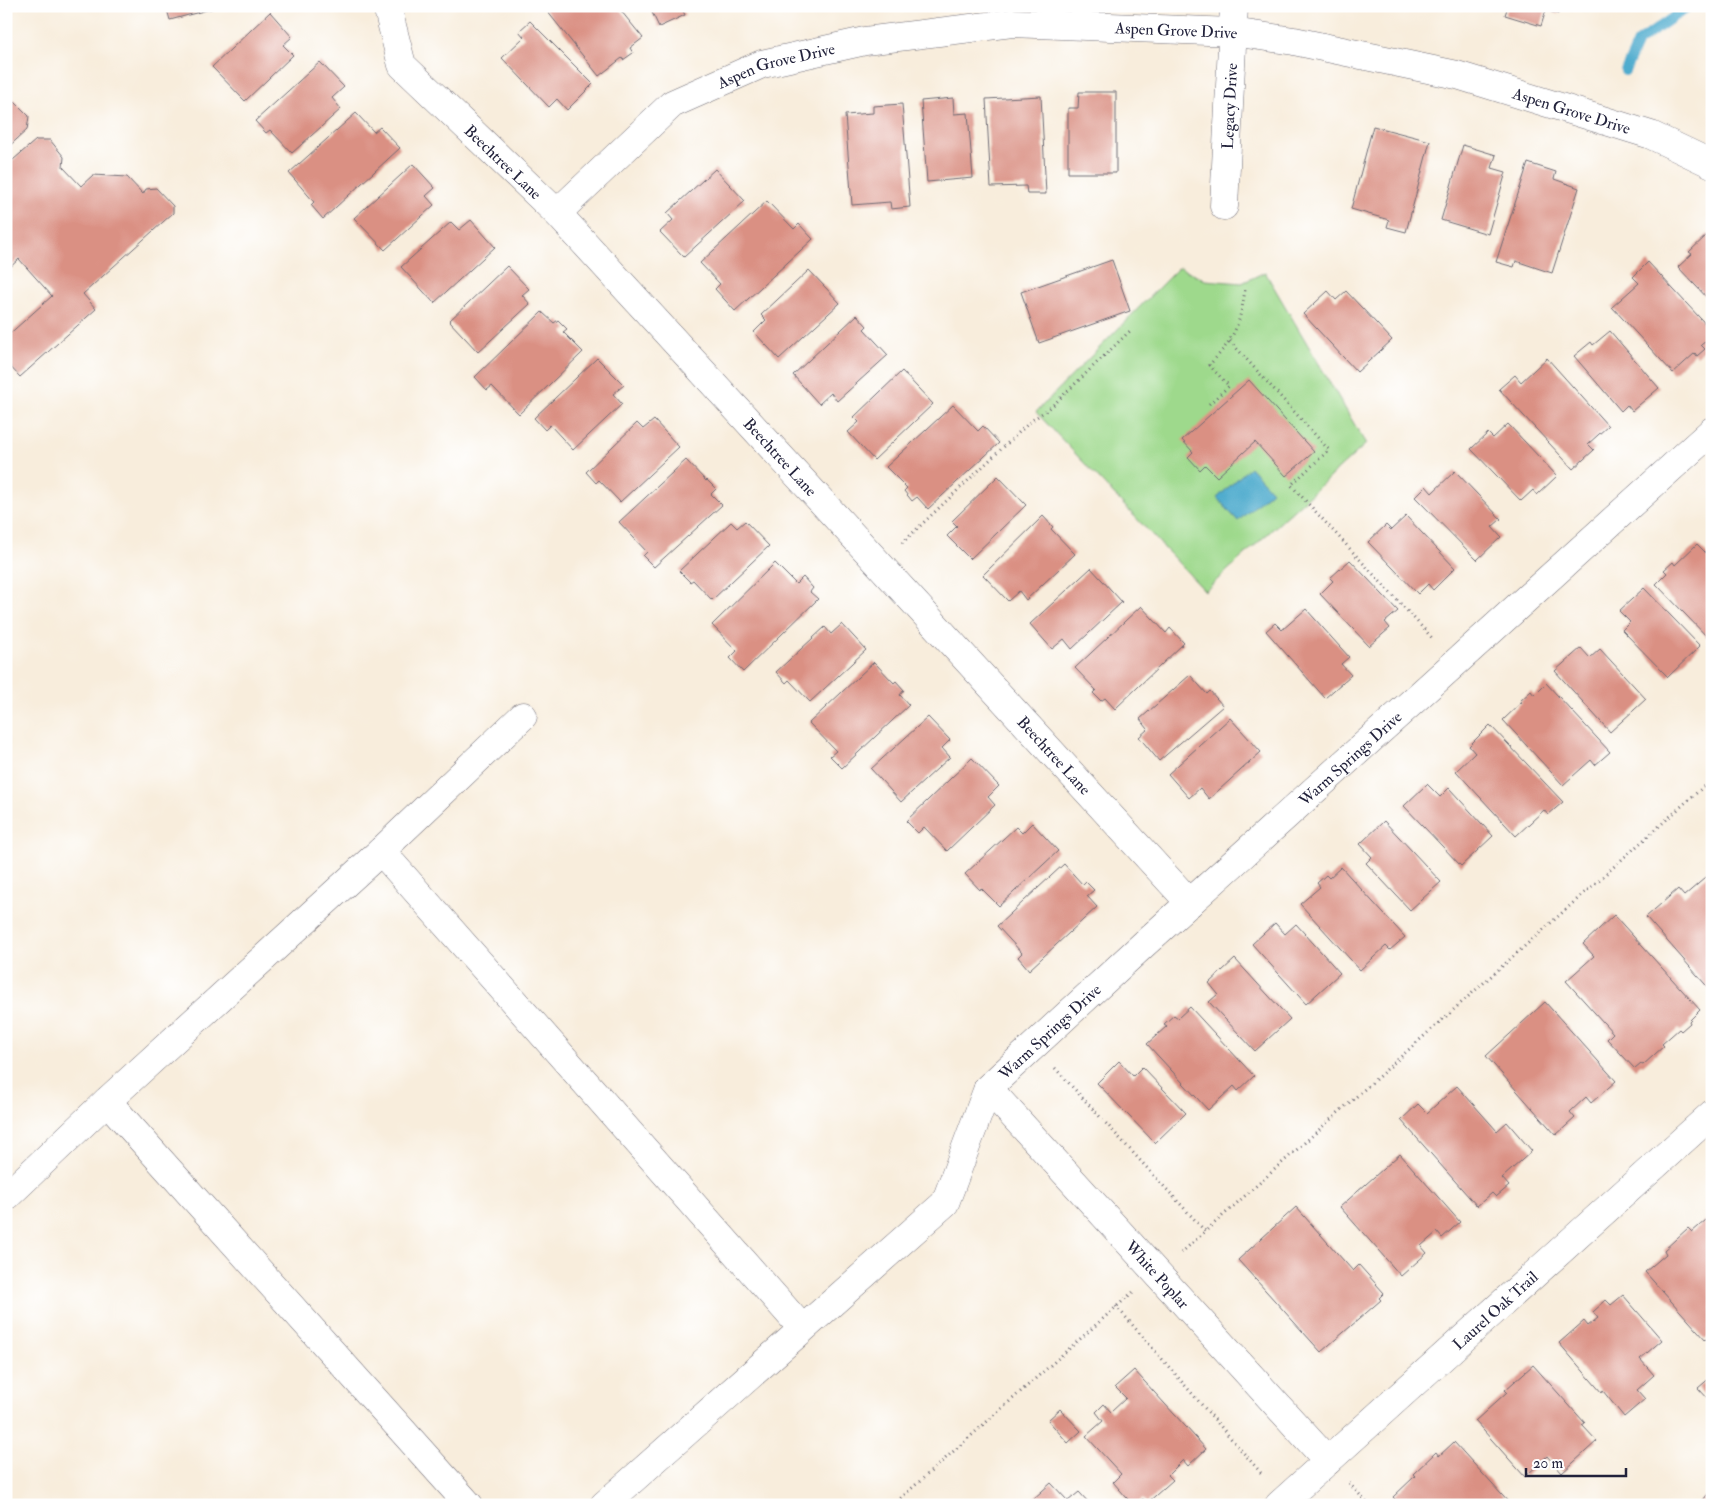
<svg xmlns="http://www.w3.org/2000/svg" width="1718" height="1511" viewBox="0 0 1718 1511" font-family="'IM FELL Double Pica',serif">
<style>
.green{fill:#9ed98c;stroke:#607e64}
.water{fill:#50acce;stroke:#396784}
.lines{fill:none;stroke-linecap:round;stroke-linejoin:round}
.stream{stroke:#50acce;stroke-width:10}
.building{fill:#da9083}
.minor-casing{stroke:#6d6973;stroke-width:29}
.path{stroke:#6d6973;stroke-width:3;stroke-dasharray:1 4;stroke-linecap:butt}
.minor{stroke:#fff;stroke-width:28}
.labels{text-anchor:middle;stroke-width:5;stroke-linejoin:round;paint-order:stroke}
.street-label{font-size:16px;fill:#22223b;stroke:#fff}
</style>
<rect width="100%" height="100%" fill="#fff"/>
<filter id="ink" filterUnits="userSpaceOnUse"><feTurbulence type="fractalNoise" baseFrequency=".02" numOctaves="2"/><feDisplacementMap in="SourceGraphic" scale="10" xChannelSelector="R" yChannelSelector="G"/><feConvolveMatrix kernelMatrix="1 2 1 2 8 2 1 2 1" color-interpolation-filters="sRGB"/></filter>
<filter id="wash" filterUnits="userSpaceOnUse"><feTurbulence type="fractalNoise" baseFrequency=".0096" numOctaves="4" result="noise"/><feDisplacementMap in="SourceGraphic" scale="20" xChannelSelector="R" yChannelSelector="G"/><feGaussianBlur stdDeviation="1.12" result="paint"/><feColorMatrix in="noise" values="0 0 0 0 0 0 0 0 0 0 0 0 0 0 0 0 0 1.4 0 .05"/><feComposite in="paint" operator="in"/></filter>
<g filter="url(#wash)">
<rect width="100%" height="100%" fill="#f8eddc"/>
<!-- green -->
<path class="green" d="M1179,267l26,13 37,3 23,-11 101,172 -161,147 -169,-179z"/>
<!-- water -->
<path class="water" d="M1250,467l22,24 -34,30 -21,-23z"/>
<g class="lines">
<!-- stream -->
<path class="stream" d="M1625,71l13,-29 51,-36"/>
</g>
<g id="blocks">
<!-- building -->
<path class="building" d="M166,6h52v1l-48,13z
M543,6h74l26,32 -13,10 3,5 -10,7 -1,-2 -23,18z
M649,6h38l-5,3 3,6 -26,12z
M1508,6h52l-2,8 -12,-4 -5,16 -36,-11z
M270,12l22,25 -9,8 10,10 -48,46 -33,-34z
M530,21l63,63 -26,26 -10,-11 -8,8 -47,-49 22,-21 -5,-6z
M320,62l24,25 -12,11 9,11 -49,44 -22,-23 -4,3 -11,-12z
M1079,92h37v81h-48v-65h10z
M1041,96l5,98h-19l-1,-8 -35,1 -5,-88z
M953,98l1,16 14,-1 5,65 -46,4 -6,-81z
M6,100h7l16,16 -2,14 -21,19z
M902,104l8,103 -19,2 -1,-7 -38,3 -7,-90 28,-2v-7z
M356,113l18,19 6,-5 20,21 -77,71 -12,-14 3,-3 -25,-29z
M1373,126l57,15 -24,91 -19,-5 2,-7 -38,-11z
M36,140h14l14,17 -1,10 18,19 12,-11 34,2 16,17 3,-5 10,-1 17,18v7l-90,81 13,15 -76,68 -14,-15v-25l46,-41 -33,-37 -13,12v-105z
M1463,145l33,10 -4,13 14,4 -18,62 -47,-14z
M1528,163l28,9 -2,7 25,9 -27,85 -36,-12 -2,6 -18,-5z
M413,164l22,24 -9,8 8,9 -49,45 -31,-32z
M715,169l30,32 -61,56 -24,-25 13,-12 -6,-7z
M767,201l27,28 5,-5 14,15 -78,72 -20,-22 5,-5 -20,-21z
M471,220l24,27 -61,56 -33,-36 50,-45 8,8z
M1708,234l4,4v65l-34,-36 14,-13 -3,-2z
M1112,260l18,51 -91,32 -18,-51z
M1648,262l64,69v5l-11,9 4,4 -8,7 -2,-3 -22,20 -61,-66 27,-24 -6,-6z
M507,266l22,23 -7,6 8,9 -52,48 -29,-31z
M809,270l31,33 -61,56 -25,-27 12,-12 -5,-5z
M1328,291l8,9 10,-9 46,49 -35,32 -54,-58z
M542,312l12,11 4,-3 9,9 -4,3 20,20 -64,62 -27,-28 -5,4 -12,-13z
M857,315l10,11 -3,3 24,26 -51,46 -6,-8 -12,11 -26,-29z
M1610,331l49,57 -27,23 -5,-6 -6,6 -47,-55 17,-14 2,3z
M597,358l27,27 -11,9 9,10 -49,46 -23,-25 -5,5 -11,-12z
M1547,358l61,68 -20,18 6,6 -21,19 -74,-80 16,-14 6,7z
M902,371l31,33 -59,56 -26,-28 11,-10 -5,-5z
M1249,380l65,72 -28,24 -31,-34 -38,35 -12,-12 -5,5 -12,-13 5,-5 -11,-12z
M953,405l25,26 5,-5 16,17 -71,66 -11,-12 -5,4 -8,-10 3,-3 -21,-21z
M654,420l25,27 -59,55 -21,-22 -3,3 -10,-11 51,-49 6,6z
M1508,424l49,52 -20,19 -4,-5 -12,11 -50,-52 17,-16 5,5z
M686,460l20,21 1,-1 9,9 -5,5 11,11 -68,62 -11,-11 4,-4 -28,-30z
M1455,471l46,48 -9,8 9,10 -24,23 -62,-63 11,-11 6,7z
M998,476l28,29 -56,54 -23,-23 10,-10 -5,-5z
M1043,516l10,11 -2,2 24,25 -49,46 -7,-9 -11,10 -25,-26z
M1406,516l49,52 -22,22 -5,-6 -10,10 -50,-52 18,-17 5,5z
M745,521l24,25 -57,54 -19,-20 -3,2 -11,-11 52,-49 6,6z
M1697,544l15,15v83l-56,-58 11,-11 -3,-3 9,-8 2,3z
M1350,560l48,51 -13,11 5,6 -21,18 -49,-52 13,-13 -3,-3z
M775,563l21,21 7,-7 10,11 -3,4 8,7 -75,73 -13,-14 7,-7 -25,-26z
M1091,568l31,34 -50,47 -8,-10 -12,10 -22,-25z
M1644,588l56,58 -32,31 -46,-47 8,-8 -11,-11z
M1141,606l25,27 4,-5 14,15 -69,66 -10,-11 -4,3 -8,-8 3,-3 -21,-22z
M1306,609l43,48 -8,7 10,11 -26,23 -59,-67 9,-8 7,7z
M842,624l24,26 -56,52 -21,-22 -3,3 -10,-11 49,-45 6,7z
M1581,648l9,10 10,-9 46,50 -36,33 -55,-61z
M874,662l20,21 2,-2 8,9 -4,5 9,10 -67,63 -12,-12 6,-5 -27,-28z
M1190,675l17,19 3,-3 13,15 -64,55 -20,-24 9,-8 -8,-10z
M1546,683l64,69 -15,13 -4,-5 -28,25 -60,-65 19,-18 -2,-1 11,-10 3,4z
M928,717l22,23 -8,8 8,9 -49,45 -30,-33z
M1230,718l31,34 -52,47 -9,-11 -11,10 -21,-24z
M1490,725l73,77 -15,13 -4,-5 -28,26 -60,-65 19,-18 -6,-7z
M972,758l27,28 -11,11 7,8 -48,46 -23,-24 -6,6 -12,-12z
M1427,784l13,13 9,-9 44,48 -32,30 -57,-60z
M1384,821l57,61 -31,28 -44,-47 6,-6 -12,-13z
M1032,823l26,28 -59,55 -18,-18 -1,2 -15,-16 51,-47 6,6z
M1064,864l19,21 3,-3 8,8 -7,6 10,11 -68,63 -11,-13 4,-4 -25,-27z
M1341,867l64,70 -15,13 -4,-4 -26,24 -60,-66 20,-17 -3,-4 9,-8 3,3z
M1712,872v120l-66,-75 32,-28 6,7z
M1614,915l86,95 -11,11 1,2 -9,8 -2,-2 -17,15 2,2 -21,19 -2,-1 -6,5 -28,-30 6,-6 -47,-52 28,-25 -11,-12z
M1275,923l10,11 11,-10 44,49 -34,31 -54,-60z
M1235,959l55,60 -35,32 -46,-49 9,-8 -9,-11z
M1545,1002l71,79 -25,22 -5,-6 -16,15 5,6 -19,17 -70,-79z
M1190,1007l64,69 -16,15 -4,-5 -26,24 -61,-66 20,-18 -3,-2 10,-9 4,3z
M1119,1061l14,15 9,-9 44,46 -31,30 -58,-60z
M1457,1086l40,45 10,-9 25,29 -30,27 7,8 -13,11 -4,-4 -15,13 -76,-86 17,-16 9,9z
M1400,1154l60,68 -18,16 -5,-6 -16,14 6,7 -26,23 -61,-69z
M1296,1207l57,64 6,-6 25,28 -5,5 2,2 -60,52 -83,-92z
M1706,1220l6,6v109l-6,5 -61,-68 21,-18 -2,-4 24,-22 4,4z
M1623,1295l39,45 -22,19 14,16 -17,15 8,9 -21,18 -21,-26 -1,2 -43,-50 25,-22 4,5 10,-8 -5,-6 13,-12 5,5z
M1533,1365l52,58 -3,2 15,16 -35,32 -15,-17 -22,21 -50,-56 32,-29 -2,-2z
M1134,1370l72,79 -18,17 -5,-6 -15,15 5,5 -26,23 -4,-4 -8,6h-2l-20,-23 8,-8 -35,-38 17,-15 -7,-9 8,-8 7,8 15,-14 -11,-11z
M1711,1377l1,1v25l-14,-15z
M1060,1409l21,22 -13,12 -20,-23z
M1454,1442l57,63h-111l-7,-8 22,-21 -2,-2 23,-22 3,4z
M1051,1483l17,18 11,-9 12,13h-60l3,-3 -2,-2z
M1712,1489v16h-16l7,-5z"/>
</g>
</g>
<g filter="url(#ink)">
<use href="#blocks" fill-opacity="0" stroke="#6d6973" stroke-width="1"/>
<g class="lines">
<!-- minor casing -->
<g class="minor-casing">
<g id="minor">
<path id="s1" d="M387,6l15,59 155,148 633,690"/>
<path id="s2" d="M1224,206l10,-200"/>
<path id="s3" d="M557,213l115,-109 90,-40 103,-23 147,-18 220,9 62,9 163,34 194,60 61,29"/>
<path d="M381,851l421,477"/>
<path id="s4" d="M988,1088l340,373"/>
<path d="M107,1101l362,404"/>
<path d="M6,1197l101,-96 274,-250 142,-135"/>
<path id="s5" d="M604,1505l341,-302 43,-115 155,-143 569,-514"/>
<path id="s6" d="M1279,1505l433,-391"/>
</g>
</g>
<!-- path -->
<path class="path" d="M1230,341l99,109 -38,35 143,155
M1209,404l20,-18 -20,-21c25,-25 31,-40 36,-75
M902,543l129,-122 20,-14 81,-78
M1055,1068l151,164
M1181,1253l531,-474
M1116,1306l145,167
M1349,1483l20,22
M893,1505l240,-213"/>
<!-- minor -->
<use href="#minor" class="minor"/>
</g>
</g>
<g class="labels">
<!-- street labels -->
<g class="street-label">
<text dy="6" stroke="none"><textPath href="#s3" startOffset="675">Aspen Grove Drive</textPath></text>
<text dy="6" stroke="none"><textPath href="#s3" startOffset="270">Aspen Grove Drive</textPath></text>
<text dy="6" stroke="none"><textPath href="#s2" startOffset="100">Legacy Drive</textPath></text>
<text dy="6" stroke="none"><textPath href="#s3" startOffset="1080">Aspen Grove Drive</textPath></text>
<text dy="6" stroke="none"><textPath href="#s1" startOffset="201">Beechtree Lane</textPath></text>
<text dy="6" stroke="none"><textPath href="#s1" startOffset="606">Beechtree Lane</textPath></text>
<text dy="6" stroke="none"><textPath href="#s1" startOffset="1011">Beechtree Lane</textPath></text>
<text dy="6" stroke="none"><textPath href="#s5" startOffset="1068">Warm Springs Drive</textPath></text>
<text dy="6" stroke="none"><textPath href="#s5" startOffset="662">Warm Springs Drive</textPath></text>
<text dy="6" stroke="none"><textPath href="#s4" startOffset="252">White Poplar</textPath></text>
<text dy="6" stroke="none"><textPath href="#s6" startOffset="291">Laurel Oak Trail</textPath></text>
</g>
</g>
<!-- margin -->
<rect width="1718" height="1511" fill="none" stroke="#fff" stroke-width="25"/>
<!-- scale -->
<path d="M1526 1468v8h100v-8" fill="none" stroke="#22223b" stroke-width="2.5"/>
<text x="1533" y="1468" font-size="15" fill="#22223b" stroke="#ffffff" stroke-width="4" paint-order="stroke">20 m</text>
</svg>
